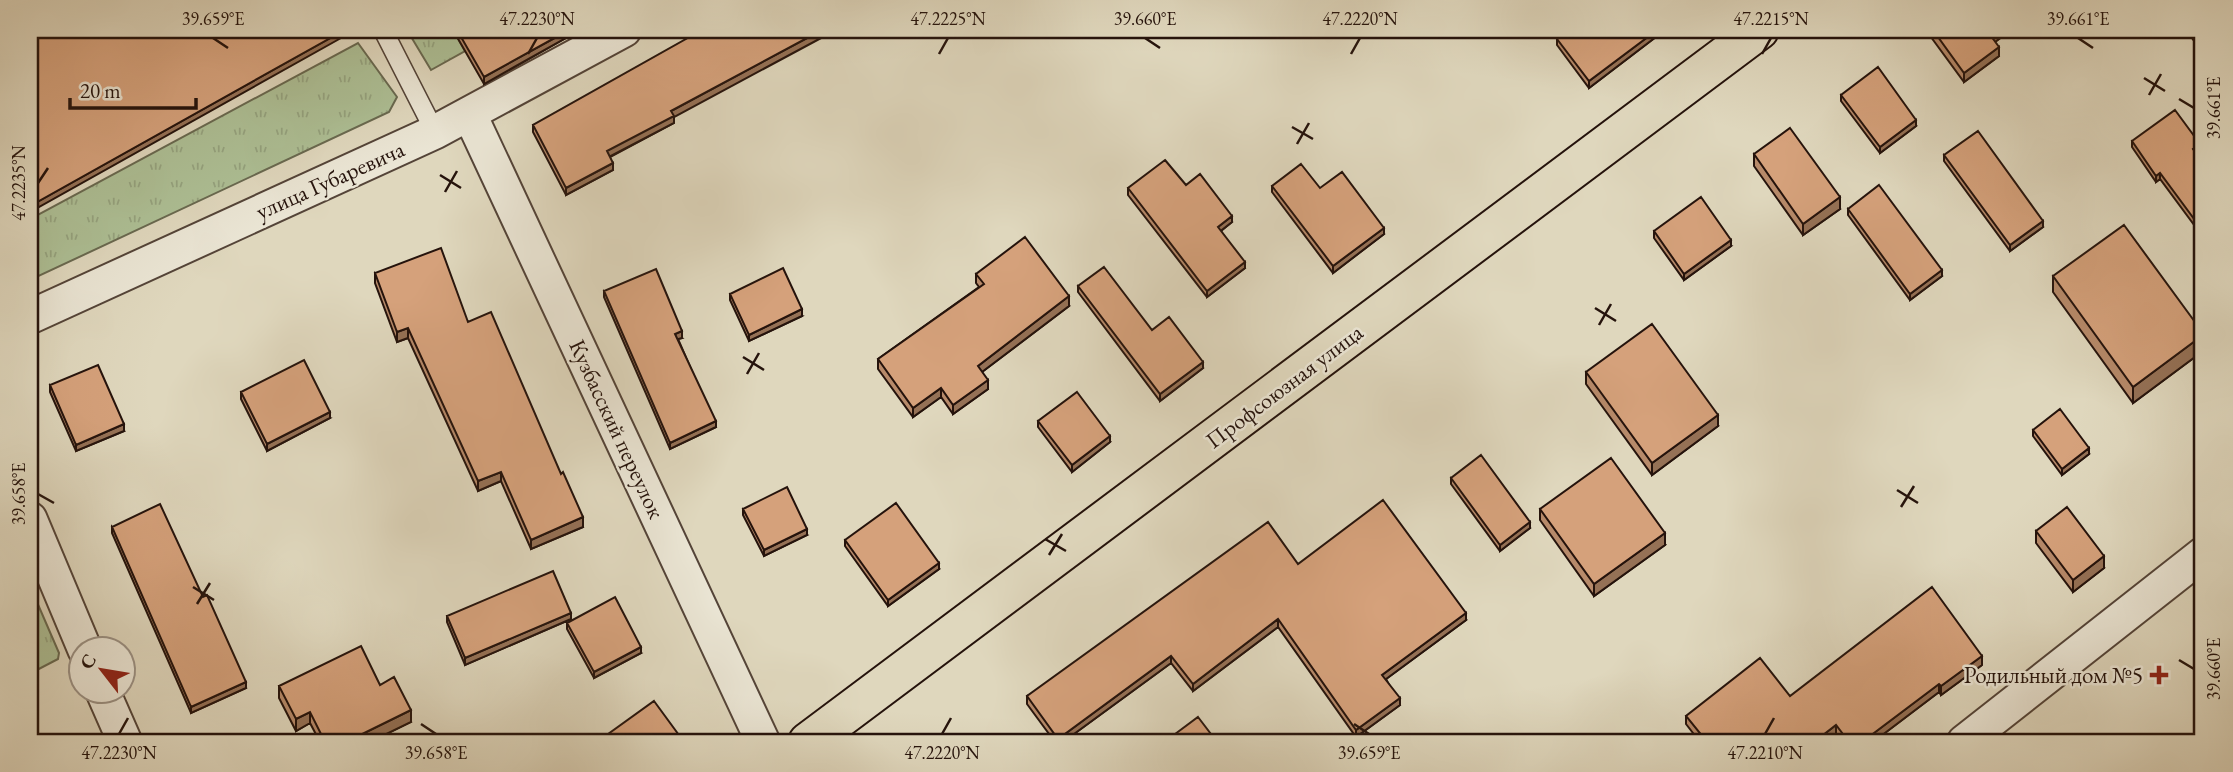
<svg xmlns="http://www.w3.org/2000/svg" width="2233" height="772" viewBox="0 0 2233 772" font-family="'EB Garamond',serif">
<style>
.grass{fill:url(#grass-tufts);stroke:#696950;stroke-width:2}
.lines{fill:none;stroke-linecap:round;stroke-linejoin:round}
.service-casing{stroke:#544438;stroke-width:21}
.minor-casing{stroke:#544438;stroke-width:37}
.primary-casing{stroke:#25130c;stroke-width:42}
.service{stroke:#eae5d4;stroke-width:18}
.minor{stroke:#eae5d4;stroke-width:33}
.primary{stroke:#dfd7bd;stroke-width:38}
.wall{fill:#b78a6a;stroke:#25130c;stroke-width:2}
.shaded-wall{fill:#957156;stroke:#25130c;stroke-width:2}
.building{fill:#d5a17b;stroke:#25130c;stroke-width:2}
.ticks{fill:none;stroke:#25130c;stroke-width:2.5}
.poi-dot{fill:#8f2418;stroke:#eae5d4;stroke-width:2.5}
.labels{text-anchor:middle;stroke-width:5;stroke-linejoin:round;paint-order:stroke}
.street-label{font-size:23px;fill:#25130c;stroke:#eae5d4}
.poi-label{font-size:23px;fill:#25130c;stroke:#eae5d4;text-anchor:end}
.neatline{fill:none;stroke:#25130c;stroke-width:2.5}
.ticks-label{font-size:18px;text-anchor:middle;fill:#25130c}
</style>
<defs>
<pattern id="grass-tufts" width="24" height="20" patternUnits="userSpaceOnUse" patternTransform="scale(1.75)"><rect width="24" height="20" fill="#adbf95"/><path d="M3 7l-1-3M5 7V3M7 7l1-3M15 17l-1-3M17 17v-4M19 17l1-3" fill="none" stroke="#95a37f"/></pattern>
</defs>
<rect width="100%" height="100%" fill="#dfd7bd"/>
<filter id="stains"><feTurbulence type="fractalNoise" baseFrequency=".00286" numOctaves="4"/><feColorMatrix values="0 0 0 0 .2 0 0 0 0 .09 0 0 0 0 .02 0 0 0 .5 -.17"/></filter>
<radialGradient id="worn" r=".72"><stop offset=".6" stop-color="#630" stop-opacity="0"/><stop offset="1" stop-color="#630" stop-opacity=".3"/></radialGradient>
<!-- grass -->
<path class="grass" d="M407,30h46l12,21 -34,19z
M358,43l39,54 -8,15 -359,168v-61z
M30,586l29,67 -1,6 -25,13 -3,-7z"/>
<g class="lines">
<!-- service casing -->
<g class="service-casing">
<path id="service" d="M383,30l52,102"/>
</g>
<!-- minor casing -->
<g class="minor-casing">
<path id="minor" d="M470,115l293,627
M30,317l405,-185 189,-102
M30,519l55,131
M103,692l22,50
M1964,742l239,-188"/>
</g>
<!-- primary casing -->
<g class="primary-casing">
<path id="primary" d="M808,742l951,-712"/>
</g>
<!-- service -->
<use href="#service" class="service"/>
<!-- minor -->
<use href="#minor" class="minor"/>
<!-- primary -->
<use href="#primary" class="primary"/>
</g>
<!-- wall -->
<path class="wall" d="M453,30h127l-96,54z
M1569,30h96l-76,58 -32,-43v-6z
M1928,30h83l-16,12 4,14 -35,26 -36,-49z
M2186,30h17v23z
M1841,95l75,31 -36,27 -39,-52z
M674,117v6l-64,34 3,13 -47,25 -33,-63v-7z
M2132,141l68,9 -4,3 7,10v74l-43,-58 -4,3 -24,-35z
M1754,154l86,55 -37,26 -49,-69z
M1944,155l99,72 -33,24 -66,-90z
M1186,185l46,37 -11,9 24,37 -38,29 -79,-102v-7z
M1272,186l48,2 64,46 -51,39 -61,-81z
M1848,209l94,67 -32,24 -62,-85z
M1654,231l77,15 -47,34 -30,-42z
M375,273l93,49 115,205 -52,22 -30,-68 -23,10 -70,-153 -11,4 -22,-59z
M976,274l93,32 -87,66 6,17 -35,25 -12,-17 -28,20 -35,-48v-10l101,-72 -3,-4z
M2053,276l150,57v18l-70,52 -80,-111z
M1078,286l74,44 51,38 -43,33 -82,-109z
M604,291l78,47 -4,1 38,88 -46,22 -66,-152z
M730,294l72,22 -53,25 -19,-41z
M1586,372l132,54 -66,49 -66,-91z
M50,385l74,46 -48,20 -26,-59z
M241,392l89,26 -63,33 -26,-52z
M1038,421l72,21 -38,30 -34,-45z
M2033,430l56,24 -27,21 -29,-39z
M1451,478l79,50 -30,23 -49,-67z
M743,509l64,26 -43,21 -21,-41z
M1540,509l125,36 -71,51 -54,-76z
M112,527l134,161 -55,25 -79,-180z
M2036,531l68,37 -31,24 -37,-49z
M845,540l94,29 -51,37 -43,-60z
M1298,564l168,56 -80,59 14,26 -44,32 -78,-110 -85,64 -22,-28 -108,79h-8l-28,-38v-8z
M447,616l124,3 -106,46 -18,-43z
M567,623l74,30 -47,25 -27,-49z
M1982,665l-41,30 -2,-3 -66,50h-31l-6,-8 -11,8h-125l-14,-18v-8l104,-20z
M380,685l31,37 -41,20h-50l-10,-19 -14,8 -17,-33v-12z"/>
<!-- shaded-wall -->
<path class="shaded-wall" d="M569,30h11l-96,54v-7z
M822,30h14l-162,87v6l-67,35v-7l64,-40z
M903,30h11l-11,6z
M1657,30h8l-76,58v-7z
M1999,30h12l-20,15v-9z
M341,32v6l-311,174v-6z
M1999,47v9l-35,26v-9z
M1916,120v6l-36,27v-6z
M2200,144v6l-7,5v-6z
M613,163v7l-47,25v-7z
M2160,173v6l-4,3v-6z
M1840,197v12l-37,26v-11z
M1232,216v6l-14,11v-6z
M2043,221v6l-33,24v-6z
M1384,228v6l-51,39v-7z
M1731,240v6l-47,34v-6z
M1245,262v6l-38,29v-6z
M1942,270v6l-32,24v-6z
M1069,296v10l-91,69v-9z
M802,309v7l-53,25v-6z
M408,328v10l-11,4v-10z
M682,331v7l-7,2v-6z
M2203,335v16l-70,52v-16z
M1203,362v6l-43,33v-7z
M988,380v9l-35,25v-9z
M941,388v9l-28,20v-9z
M330,412v6l-63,33v-7z
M1718,415v11l-66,49v-12z
M716,421v6l-46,22v-6z
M124,424v7l-48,20v-6z
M1110,436v6l-38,30v-7z
M2089,448v6l-27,21v-6z
M501,472v9l-23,10v-10z
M583,517v10l-52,22v-9z
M1530,522v6l-30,23v-6z
M807,529v6l-43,21v-6z
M1665,533v12l-71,51v-12z
M2104,556v12l-31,24v-12z
M939,563v6l-51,37v-6z
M571,613v6l-106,46v-7z
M1466,613v7l-84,62v-7z
M1278,619v8l-85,64v-7z
M641,647v6l-47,25v-6z
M1171,656v7l-108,79h-5v-3z
M1982,656v9l-41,30v-9z
M246,682v6l-55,25v-6z
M1939,684v8l-66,50h-11z
M1400,698v7l-44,32v-7z
M37,700v6l-7,3v-6z
M411,710v12l-41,20h-24z
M310,712v11l-14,8v-12z
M1836,725v9l-11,8h-11z"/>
<!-- building -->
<path class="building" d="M30,30h310l1,2 -311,174z
M457,30h112l-85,47z
M702,30h120l-151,81 3,5 -67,35 6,12 -47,25 -33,-63z
M1570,30h87l-68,51 -32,-42z
M1933,30h66l-8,6 8,11 -35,26z
M2191,30h12v16z
M1878,67l38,53 -36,27 -39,-52z
M2175,110l25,34 -7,5 10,14v68l-43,-58 -4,3 -24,-35z
M1790,128l50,69 -37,27 -49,-70z
M1978,131l65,90 -33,24 -66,-90z
M1165,160l21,25 14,-11 32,42 -14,11 27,35 -38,29 -79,-103z
M1301,164l19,24 22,-16 42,56 -51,38 -61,-80z
M1879,185l63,85 -32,24 -62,-85z
M1701,197l30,43 -47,34 -30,-43z
M2124,225l79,108v2l-70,52 -80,-111z
M1025,237l44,59 -91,70 10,14 -35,25 -12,-17 -28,20 -35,-49 106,-75 -8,-10z
M441,248l27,74 23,-10 70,162 2,-2 20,45 -52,23 -30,-68 -23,9 -70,-153 -11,4 -22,-59z
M1104,267l48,63 17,-13 34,45 -43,32 -82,-108z
M783,268l19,41 -53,26 -19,-41z
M656,269l26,62 -7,3 41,87 -46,22 -66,-152z
M1652,324l66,91 -66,48 -66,-91z
M304,360l26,52 -63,32 -26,-52z
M98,365l26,59 -48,21 -26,-60z
M1077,392l33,44 -38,29 -34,-44z
M2060,409l29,39 -27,21 -29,-39z
M1481,455l49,67 -30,23 -49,-67z
M1611,458l54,75 -71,51 -54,-75z
M787,487l20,42 -43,21 -21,-41z
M1383,500l83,113 -84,62 18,23 -44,32 -78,-111 -85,65 -22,-28 -113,83 -31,-43 241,-174 30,42z
M896,503l43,60 -51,37 -43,-60z
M160,504l43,93 4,-2 39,87 -55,25 -79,-180z
M2067,507l37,49 -31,24 -37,-49z
M553,571l18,42 -106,45 -18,-42z
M1932,587l50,69 -41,30 -2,-2 -77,58h-13l-13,-17 -22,17h-107l-21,-26 74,-58 30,38z
M615,597l26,50 -47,25 -27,-49z
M361,646l19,39 14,-8 17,33 -65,32h-21l-15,-30 -14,7 -17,-33z
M30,683l7,17 -7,3z
M654,701l30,41h-87z
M1198,717l19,25h-48l-2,-2z"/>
<!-- ticks -->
<path class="ticks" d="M213,38l15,10M1145,38l15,10M2078,38l15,10M528,54l9,-16M939,54l9,-16M1351,54l9,-16M1762,54l9,-16M2144,78l21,13M2149,95l12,-21M2179,99l15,9M1292,127l21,12M1297,144l12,-21M440,175l21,13M38,183l10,-15M445,192l12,-21M1595,308l21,13M1599,325l12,-21M743,357l21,13M747,374l12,-21M1897,490l21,13M38,494l16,9M1901,507l13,-21M1045,539l21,12M1049,555l13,-21M193,587l21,13M197,604l13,-21M2179,660l15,9M421,724l15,10M1354,724l15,10M119,734l9,-16M942,734l9,-16M1765,734l9,-16"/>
<!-- markers -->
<path class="poi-dot" d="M2155.5 664.5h7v7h7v7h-7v7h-7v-7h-7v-7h7z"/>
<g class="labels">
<!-- street labels -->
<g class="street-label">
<text transform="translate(330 180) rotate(-24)" y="8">улица Губаревича</text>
<text transform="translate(1284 386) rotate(-37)" y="8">Профсоюзная улица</text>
<text transform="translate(617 429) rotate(65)" y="8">Кузбасский переулок</text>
</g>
<!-- poi labels -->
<g class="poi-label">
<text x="2143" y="683">Родильный дом №5</text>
</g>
</g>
<!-- margin -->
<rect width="2233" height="772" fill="none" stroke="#dfd7bd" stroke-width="77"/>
<!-- north arrow -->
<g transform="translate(102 670) rotate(301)"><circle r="33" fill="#eae5d4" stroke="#9b9184" stroke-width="2"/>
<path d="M0-5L12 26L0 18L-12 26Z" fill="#8f2418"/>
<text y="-10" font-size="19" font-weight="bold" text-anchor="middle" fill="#25130c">С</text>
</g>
<!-- scale -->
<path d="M70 98v10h126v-10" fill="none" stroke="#25130c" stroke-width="3.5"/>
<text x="80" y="98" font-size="21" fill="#25130c" stroke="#eae5d4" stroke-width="5" paint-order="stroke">20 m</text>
<rect x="38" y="38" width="2156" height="696" class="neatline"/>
<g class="ticks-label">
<text x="213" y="25">39.659°E</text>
<text x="537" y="25">47.2230°N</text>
<text x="948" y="25">47.2225°N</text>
<text x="1145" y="25">39.660°E</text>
<text x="1360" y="25">47.2220°N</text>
<text x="1771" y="25">47.2215°N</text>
<text x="2078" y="25">39.661°E</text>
<text transform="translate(2214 108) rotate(-90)" y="6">39.661°E</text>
<text transform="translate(19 183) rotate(-90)" y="6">47.2235°N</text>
<text transform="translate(19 494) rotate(-90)" y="6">39.658°E</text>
<text transform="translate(2214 669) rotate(-90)" y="6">39.660°E</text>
<text x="119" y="759">47.2230°N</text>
<text x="436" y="759">39.658°E</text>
<text x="942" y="759">47.2220°N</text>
<text x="1369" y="759">39.659°E</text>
<text x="1765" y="759">47.2210°N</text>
</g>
<rect width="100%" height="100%" filter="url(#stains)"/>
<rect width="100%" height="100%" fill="url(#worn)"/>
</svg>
